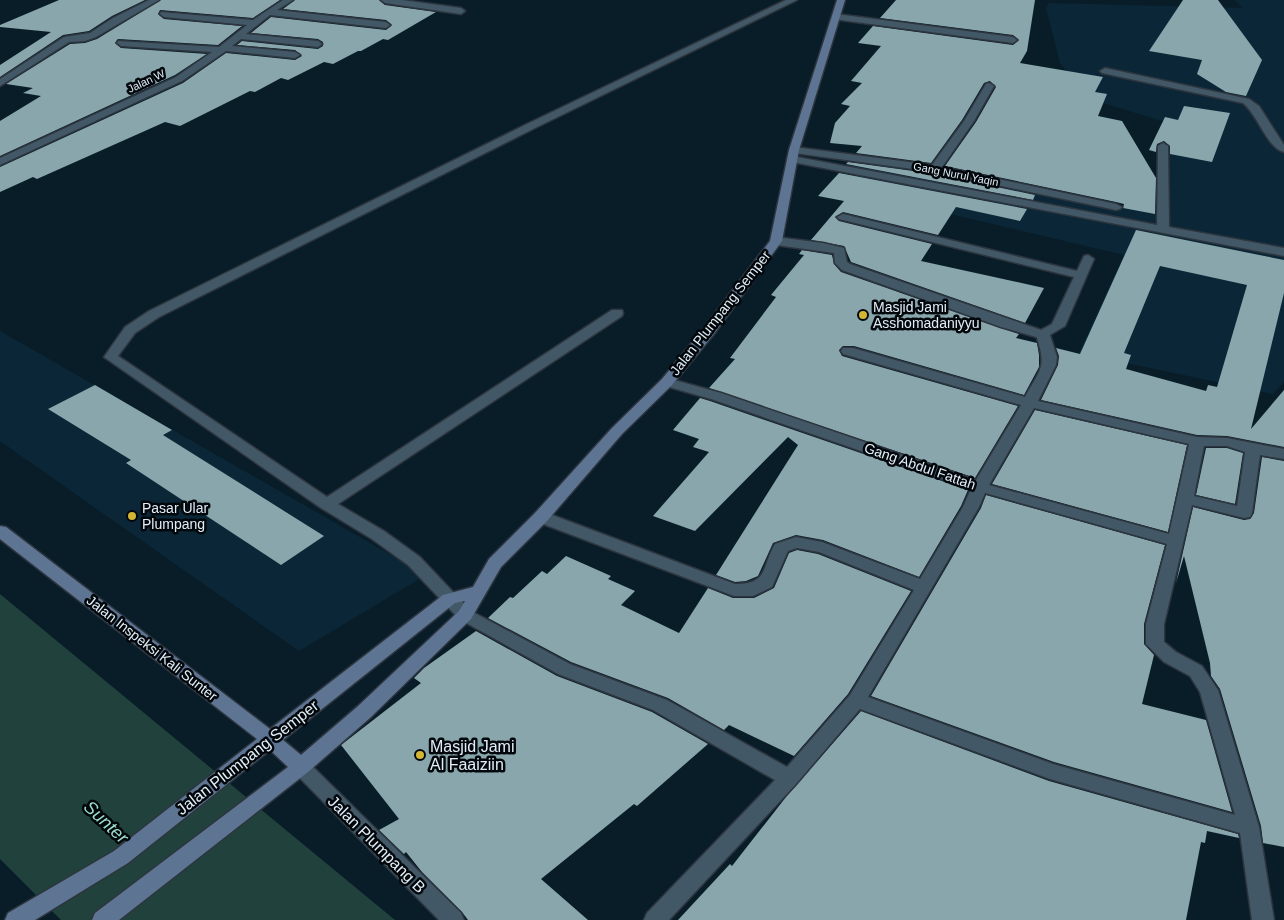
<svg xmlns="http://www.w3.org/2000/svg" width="1284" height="920" viewBox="0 0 1284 920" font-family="Arial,sans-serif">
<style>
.built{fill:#0b2737}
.water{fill:#21423c}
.building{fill:#88a6ab;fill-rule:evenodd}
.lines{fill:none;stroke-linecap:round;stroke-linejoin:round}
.lane-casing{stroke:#2d353f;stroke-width:3}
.street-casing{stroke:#2d353f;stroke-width:3}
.secondary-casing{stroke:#2d353f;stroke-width:3}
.lane{fill:#425866;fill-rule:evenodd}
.street{fill:#425866;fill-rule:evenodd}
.secondary{fill:#5d7593;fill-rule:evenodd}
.poi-dot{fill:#d4b635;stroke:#02070b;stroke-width:2}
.labels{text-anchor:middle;stroke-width:5;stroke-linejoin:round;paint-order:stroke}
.far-street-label{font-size:11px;fill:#e2eef7;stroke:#02070b}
.poi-label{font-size:14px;fill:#e2eef7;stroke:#02070b;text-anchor:start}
.street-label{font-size:14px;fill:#e2eef7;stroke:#02070b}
.near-poi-label{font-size:16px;fill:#e2eef7;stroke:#02070b;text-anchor:start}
.near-street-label{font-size:16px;fill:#e2eef7;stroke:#02070b}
.near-water-label{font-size:18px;font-style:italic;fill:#9cded0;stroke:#02070b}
</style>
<rect width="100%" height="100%" fill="#091d29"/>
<!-- built -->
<path class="built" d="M1235,0h49v382l-11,12 -194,-41 45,-98 -271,-64 2,-32 293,52 21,-88 -70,-21 -17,-11 -22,-28 -14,-55 3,-5 193,5z
M0,331l426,244 -127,76 -299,-210z"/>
<!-- water -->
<path class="water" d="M0,594l395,326h-334l-61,-61z"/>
<!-- building -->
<path class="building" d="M59,0h86l-33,16 -23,15 -26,4 -63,42v-12l51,-33 -51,-5v-2z
M161,0h119l-27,18 -93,-8 -2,4 6,5 78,7 -24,19 -100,-6 -3,4 6,5 86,6 -32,21 -175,81v-35l41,-25 -18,-3 10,-5 -27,-4 64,-40 15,-1 12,-4z
M295,0h84l6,5 51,7 -48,28 -5,-1 -22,12h-3l-25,13 -9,-2 -36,18 -7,-2 -26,14 -5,-1 -70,35 -15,-4 -128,57 -4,-2 -33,15v-25l183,-84 43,-30 69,7 7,-4 -7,-6 -58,-5 5,-4 76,8 5,-3v-4l-5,-3 -67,-6 20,-16 115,13 6,-5 -6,-5 -103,-11z
M896,0h139l-8,51 -7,12 83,14 -8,15 12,2 -9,22 24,5 34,57 -1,36 -32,-6 1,-4 -8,-2 -171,-36 31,-44 20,-35 -6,-6 -6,2 -22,37 -31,43 -75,-10 6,-7 -32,-3 5,-20 15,-17 -9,-2 21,-21 -11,-2 30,-35 -23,-3 15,-17 140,19 6,-5 -6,-5 -133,-17z
M1183,0h35l44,60 -16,36 -20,-4 -29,-18 5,-14 -53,-9z
M1184,106l46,7 -18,49 -42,-8v-8l-6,-5 -7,3 -1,8 -7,-2 16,-33 13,3z
M848,162l87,12 100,21 -2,5 -187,-36z
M839,173l188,36 -7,12 -64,-14 -18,28 -95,-23 -8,5 4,4 93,23 -11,17 123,27 -19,35 -174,-61 -7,-16 -33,-6 33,-39 -26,-5z
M1136,230l148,30v33l-33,136 33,-39v57l-57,-11 -30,-1 -156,-35 17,-35 1,-9 -3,-8 24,6zM1160,266l87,19 -30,102 -9,-2 -2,6 -80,-22 5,-14 -7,-2z
M802,250l30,5 2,9 7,8 178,62 -3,4 21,5 2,12v12l-15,28 -170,-49h-11l-4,4 3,6 176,50 -43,72 -266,-90 26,-29 -5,-1 46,-61 -5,-2 33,-40 -5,-1z
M95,385l77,45 -9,5 161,101 -43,29 -155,-102 5,-3 -83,-51z
M700,398l10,3 258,89 -7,16 -42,71 -96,-37 -27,-5 -23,8 -15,33 -12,5 -11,1 -19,-7 82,-130 -10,-8 -93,94 -42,-15 56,-64 -16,-5 6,-8 -26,-9z
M1035,410l152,35 -19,87 -176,-48z
M1206,448h21l16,5 -8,51 -39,-9z
M1262,457l22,4v386l-21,-4 -2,-17 -41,-137 -9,-13 -1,-13 -26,-107 -8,27 17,-76 51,13 6,-1 4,-6z
M986,495l179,50 -21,79v20l10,11 -12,49 64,16 26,92 -178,-50 -183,-66 110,-188z
M797,550l21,4 93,37 -63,103 -54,62 -65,-31 -5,5 -56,-32 -97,-36 -83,-44 22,-21 3,1 29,-27 5,3 19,-18 45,20 -3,3 27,12 -14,14 58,28 29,-45 25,10h21l20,-10 15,-35z
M476,631l81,45 95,36 56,32 -71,62 -3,-2 -93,75 47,41h-120l-6,-8 -40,-40 -16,-20 -2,2 -25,-24 20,-11 -58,-74 80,-62 -7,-5 10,-10z
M861,711l188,70 189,53 1,4 -32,-7 -2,12 -4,-1 -15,78h-508l52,-56 2,2 54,-69z"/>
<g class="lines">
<!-- lane casing -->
<g class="lane-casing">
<path id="lane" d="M786,0h11l-262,128 -376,189 -24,16 -17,23 209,141 285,-187h10l1,3 -1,3 -284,188 46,27 36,26 51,54 3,4 -3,4 -6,2 -6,-2 -51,-54 -36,-26 -51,-31 -217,-151 21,-30 24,-16 378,-187z
M836,14l177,23 4,3 -4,3 -180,-24v-4z
M1105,68l144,31 10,7 25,39v7c-17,-4 -26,-37 -41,-49l-141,-30 -2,-2z
M989,83l5,3 -20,35 -32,46 174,37 6,3 -2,2 -4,1 -181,-38 -141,-19 -5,-3 5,-3 138,18 32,-44 22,-37z
M1163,143l5,3 1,81 115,21v8l-492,-94 -5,-3 5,-3 365,69 1,-79z
M843,214l234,57 7,-15 4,-1 6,4 -29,67 -22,13 -42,-12 -159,-57 -7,-7 -1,-10 -58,-8 -6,-4 6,-4 47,6 21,5 3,14 3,2 191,66 11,-6 22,-47 -235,-58 -2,-2z"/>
</g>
<!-- street casing -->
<g class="street-casing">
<path id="street" d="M149,0h10l-63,37 -11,4 -16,1 -69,44v-7l64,-42 26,-4 23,-15z
M283,0h10l-16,10 109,12 4,3 -4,3 -116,-13 -24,19 72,7 4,3 -4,3 -77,-8 -9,7 63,6 5,3 -5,3 -69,-7 -44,30 -182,84v-7l176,-81 36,-25 -91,-6 -4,-3 1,-2 101,6 28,-22 -83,-8 -4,-3 1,-2 92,8z
M381,0h21l59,8 4,3 -4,3 -76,-11z
M1043,331l7,4 7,22 -1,8 -18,36 159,36 30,1 57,11v10l-24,-4 -8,58 -2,4 -6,1 -52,-13 -28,119v18l12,10 26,14 16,24 41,137 15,93h-22l-12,-87 -190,-54 -190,-70 -64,75 -127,136h-25l3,-7 128,-133 -122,-70 -95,-36 -99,-55 -3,-4 3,-4 6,-2 6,2 99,53 97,36 120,67 63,-72 64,-105 -95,-38 -22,-4 -9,3 -16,36 -19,9h-19l-199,-75 -2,-4 2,-4 6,-1 6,1 188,71c34,0 26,-16 40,-40l21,-7 26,5 98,37 43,-72 8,-18 -260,-90 -49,-14 -2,-3 7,-4 54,15 255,87 45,-75 -178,-51 -2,-3 2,-3h10l172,49c16,-29 22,-29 11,-62zM1034,408l155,36 -20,90 -180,-49zM1204,446h23l18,6 -8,54 -43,-10zM985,493l182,51 -21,80v20l18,18 26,14 10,16 35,123 -182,-51 -185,-67 111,-190z
M301,759l7,3 153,151 3,7h-25l-145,-148 -3,-5 3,-5z"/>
</g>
<!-- secondary casing -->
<g class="secondary-casing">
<path id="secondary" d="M837,0h8l-46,150 -17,91 -68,93 -42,51 -50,49 -75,87 -46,46 -30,52 -100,98 -63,55 -189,148h-27l3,-7 193,-146 -18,-17 -142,113 -93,57h-30l3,-7 106,-62 143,-112 -257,-200v-13l6,1 264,202 173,-134 30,-8 16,-28 46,-46 77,-85 50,-49 42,-51 66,-87 19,-91zM465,601l-6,10 -102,96 -56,48 -18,-15 172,-137z"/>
</g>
<!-- lane -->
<use href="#lane" class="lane"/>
<!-- street -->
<use href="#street" class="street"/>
<!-- secondary -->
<use href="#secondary" class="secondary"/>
</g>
<!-- markers -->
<g class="poi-dot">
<circle cx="863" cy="315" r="5"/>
<circle cx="132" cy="516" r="5"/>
<circle cx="420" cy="755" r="5"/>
</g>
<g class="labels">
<!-- far-street labels -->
<g class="far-street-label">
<text transform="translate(146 81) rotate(-25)" y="4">Jalan W</text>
<text transform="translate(956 174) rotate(11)" y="4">Gang Nurul Yaqin</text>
</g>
<!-- poi labels -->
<g class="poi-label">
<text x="873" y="312">Masjid Jami<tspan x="873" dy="16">Asshomadaniyyu</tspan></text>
<text x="142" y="513">Pasar Ular<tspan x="142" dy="16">Plumpang</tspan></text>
</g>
<!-- street labels -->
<g class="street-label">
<text transform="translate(720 313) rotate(-52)" y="5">Jalan Plumpang Semper</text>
<text transform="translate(920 466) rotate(19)" y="5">Gang Abdul Fattah</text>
<text transform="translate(152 648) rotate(38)" y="5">Jalan Inspeksi Kali Sunter</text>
</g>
<!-- near-poi labels -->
<g class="near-poi-label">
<text x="430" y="752">Masjid Jami<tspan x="430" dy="18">Al Faaiziin</tspan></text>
</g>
<!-- near-street labels -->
<g class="near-street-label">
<text transform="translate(247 757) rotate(-38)" y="6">Jalan Plumpang Semper</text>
<text transform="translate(377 844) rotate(45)" y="6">Jalan Plumpang B</text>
</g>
<!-- near-water labels -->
<g class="near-water-label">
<text transform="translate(106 822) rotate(43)" y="6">Sunter</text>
</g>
</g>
</svg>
